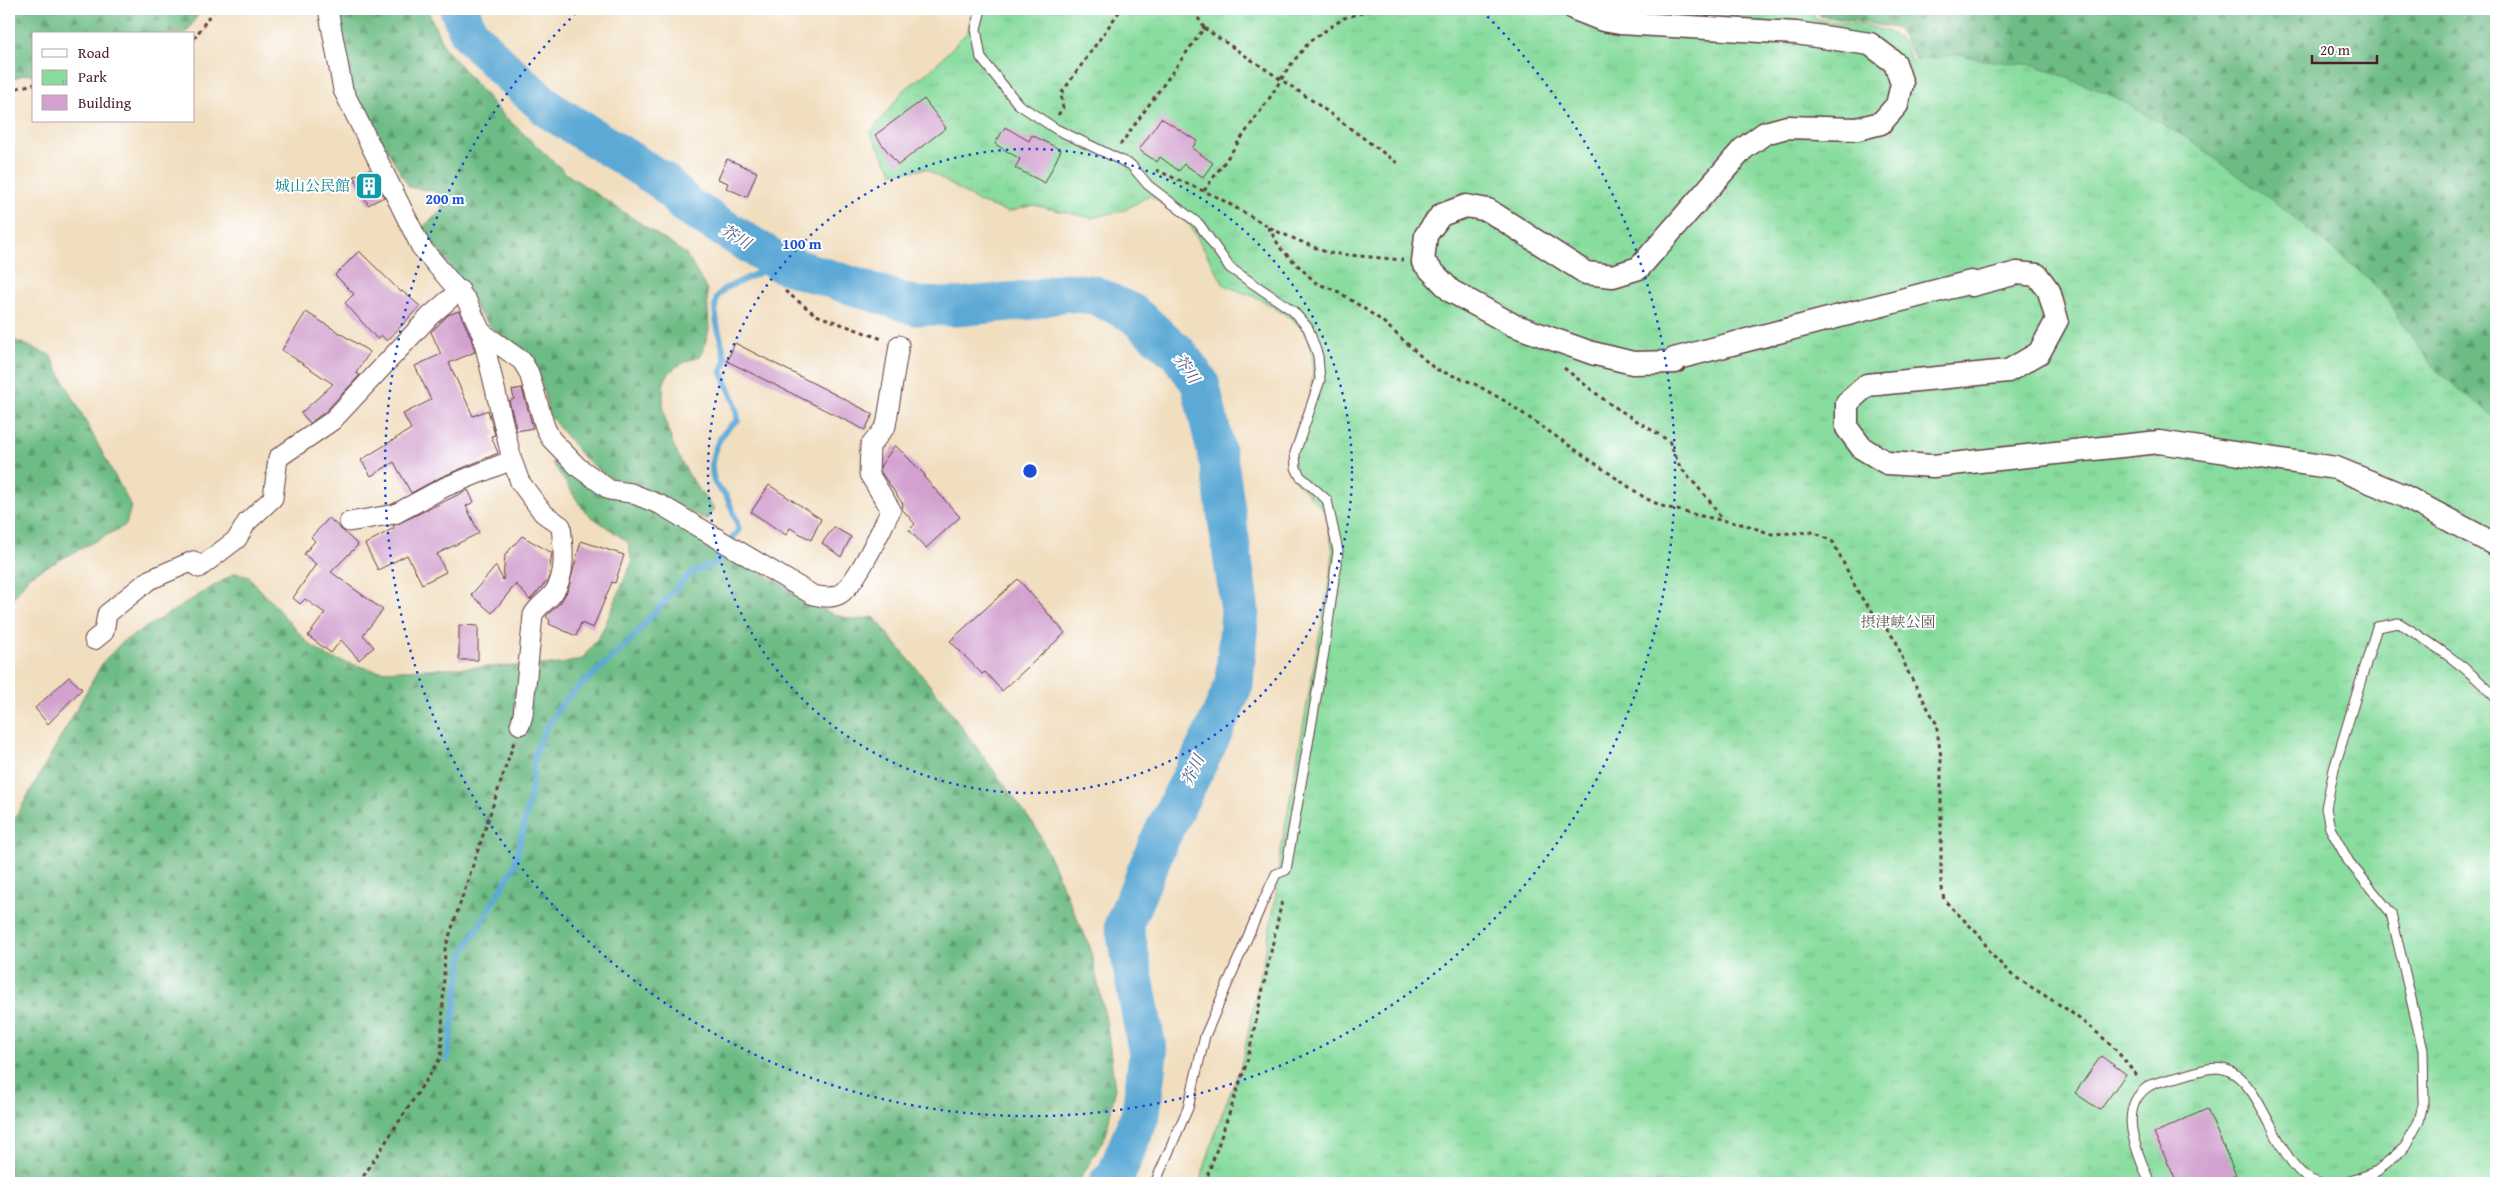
<svg xmlns="http://www.w3.org/2000/svg" width="2505" height="1192" viewBox="0 0 2505 1192" font-family="'Gentium Book Plus','Noto Serif JP',serif">
<style>
.forest{fill:url(#forest-firs);stroke:#5c6e58}
.park{fill:url(#park-tufts);stroke:#687e64}
.lines{fill:none;stroke-linecap:round;stroke-linejoin:round}
.stream{stroke:#5ca9d5;stroke-width:6}
.river{stroke:#5ca9d5;stroke-width:39}
.building{fill:#d2a1cf}
.service-casing{stroke:#633c41;stroke-width:11}
.minor-casing{stroke:#633c41;stroke-width:21}
.tertiary-casing{stroke:#633c41;stroke-width:25}
.path{stroke:#633c41;stroke-width:3;stroke-dasharray:4 4;stroke-linecap:butt}
.service{stroke:#fff;stroke-width:9}
.minor{stroke:#fff;stroke-width:19}
.tertiary{stroke:#fff;stroke-width:22}
.ring{fill:none;stroke:#1d4ed8;stroke-width:2.5;stroke-dasharray:2.5 5}
.labels{text-anchor:middle;stroke-width:4;stroke-linejoin:round;paint-order:stroke}
.culture-label{font-size:15px;fill:#0d838f;stroke:#fff;text-anchor:end}
.park-label{font-size:15px;fill:#5c584e;stroke:#fff}
.water-label{font-size:16px;font-style:italic;fill:#525d77;stroke:#fff}
.centre{fill:#1d4ed8;stroke:#fff;stroke-width:2.5}
.ring-label{font-size:15px;text-anchor:middle;font-weight:bold;fill:#1d4ed8;stroke:#fff;stroke-width:4;stroke-linejoin:round;paint-order:stroke}
</style>
<defs>
<pattern id="forest-firs" width="22" height="20" patternUnits="userSpaceOnUse" patternTransform="scale(1.25)"><rect width="22" height="20" fill="#6dbc85"/><path d="M5 1l3.5 6h-7zM16 11l3.5 6h-7z" fill="#5c986d"/></pattern>
<pattern id="park-tufts" width="24" height="20" patternUnits="userSpaceOnUse" patternTransform="scale(1.25)"><rect width="24" height="20" fill="#87dc9e"/><path d="M3 7l-1-3M5 7V3M7 7l1-3M15 17l-1-3M17 17v-4M19 17l1-3" fill="none" stroke="#76bc88"/></pattern>
</defs>
<rect width="100%" height="100%" fill="#fff"/>
<filter id="ink" filterUnits="userSpaceOnUse"><feTurbulence type="fractalNoise" baseFrequency=".02" numOctaves="2"/><feDisplacementMap in="SourceGraphic" scale="10" xChannelSelector="R" yChannelSelector="G"/><feConvolveMatrix kernelMatrix="1 2 1 2 8 2 1 2 1" color-interpolation-filters="sRGB"/></filter>
<filter id="wash" filterUnits="userSpaceOnUse"><feTurbulence type="fractalNoise" baseFrequency=".0096" numOctaves="4" result="noise"/><feDisplacementMap in="SourceGraphic" scale="20" xChannelSelector="R" yChannelSelector="G"/><feGaussianBlur stdDeviation="1.12" result="paint"/><feColorMatrix in="noise" values="0 0 0 0 0 0 0 0 0 0 0 0 0 0 0 0 0 1.4 0 .05"/><feComposite in="paint" operator="in"/></filter>
<g filter="url(#wash)">
<rect width="100%" height="100%" fill="#f1debf"/>
<!-- forest -->
<path class="forest" d="M9,9h193l-17,25h-151v40l-12,1 -13,6z
M334,9h93l17,38 57,66 66,61 119,80 21,36 2,40 -8,26c-14,5 -31,10 -37,26 -1,3 0,8 -1,12 -1,42 24,83 51,114l-7,12 -75,-37 -26,-7 -23,-19 -34,-42 -10,-42 -24,-29 -21,-14 -16,-18 -13,-27 -35,-44 -8,-13 21,-19 -9,-18 -25,-4 -57,-98z
M1819,9h677v507l-565,-433 -34,-55 -77,-12z
M9,338l41,17 81,151 -5,19 -97,51 -20,28z
M552,462l110,52 170,100 23,6 19,-3 68,83 96,131 52,116 17,78 8,65 -9,45 -28,48h-1069v-354l94,-167 19,-20 113,-69 14,4 59,66 22,15 47,13 185,-7 20,-5 19,-25 31,-72 -4,-20 -43,-30z"/>
<!-- park -->
<path class="park" d="M973,9h841v10c27,5 65,3 87,21 5,5 8,15 11,21l47,-7 23,6 53,5 80,32 73,42 97,71 85,70 20,22 13,23 34,46 59,48v764h-1297l23,-70 19,-47 33,-158 6,-53 51,-284 2,-20 -7,-38 -32,-34 -6,-13 1,-18 21,-53 4,-27 -6,-31 -10,-13 -14,-10 -24,-15 -36,-14 -34,-60 -40,-30 -25,15 -34,8 -58,-13 -25,7 -29,-10 -53,-33 -33,4 -23,-40 34,-43 28,-21 36,-38z"/>
<g class="lines">
<!-- stream -->
<path class="stream" d="M447,1060l16,-107 51,-86 16,-68 5,-45 9,-23 21,-31 62,-56 58,-66 10,-7 20,-7 24,-35c-4,-11 -7,-23 -13,-33 -4,-5 -10,-9 -12,-15 -7,-24 5,-48 24,-61l-4,-20 -13,-29 5,-9 -9,-38 -2,-16 2,-11 7,-8 56,-26"/>
<!-- river -->
<path class="river" d="M459,9l10,24 33,34 49,44 113,71 22,23 94,58 136,43 41,1 74,-7 34,-8 29,3 38,18 46,40 22,30 20,85 20,143 -6,73 -19,45 -56,112 -35,83 24,130 -7,59 -25,62 -8,8"/>
</g>
<g id="blocks">
<!-- building -->
<path class="building" d="M924,99l22,29 -48,37 -23,-30z
M1161,118l36,23 -5,7 21,15 -10,14 -19,-13 -5,7 -19,-14 -3,5 -18,-12z
M1005,127l24,14 3,-6 29,15 -16,33 -30,-15 5,-9 -25,-15z
M727,159l30,13 -10,25 -21,-9 2,-5 -10,-4z
M369,169l15,28 -16,8 -14,-29z
M359,251l42,41 1,-1 18,15 -33,35 -6,-6 -3,5 -33,-37 9,-9 -19,-19z
M459,311l12,27 4,14 -26,11 24,53 15,-6 7,25 -4,1 7,17 -57,24 -30,16 -17,-31 -23,14 -10,-16 50,-31 -8,-15 28,-14 -16,-34 26,-12 -10,-22 17,-17z
M306,312l64,40 -14,21 4,2 -35,37 -15,11 -9,-10 32,-29 -51,-34z
M735,343l138,71 -8,16 -138,-69z
M522,388l11,40 -16,3 -8,-30 5,-2 -2,-9z
M895,445l30,30 -1,2 36,40 -34,31 -17,-18 6,-6 -13,-15 1,-5 -23,-33 1,-6z
M769,485l52,34 -10,21 -21,-12 -4,7 -35,-23z
M468,490l6,12 -8,4 13,27 -42,21 9,18 -24,12 -15,-29 -29,15 -13,-26 29,-16 -1,-2z
M329,518l29,27 -27,27 52,38 -20,25 11,12 -15,13 -18,-20 -10,13 -23,-17 17,-23 -20,-14 -5,5 -7,-6 23,-34 -12,-10 11,-13 -4,-4z
M834,527l17,10 -10,20 -19,-14z
M522,536l30,17 -4,27 -18,20 -14,-16 -24,29 -21,-18 25,-29 7,14 2,-25z
M581,541l43,14 -9,28 -3,-1 -19,46 -12,-5 -5,13 -27,-12 1,-3 -4,-5 14,-13 8,-13z
M1018,579l47,54 -63,58 -17,-19 -3,2 -32,-33z
M459,625l19,1v34h-19z
M69,677l13,12 -34,35 -13,-16z
M2101,1056l25,18 -26,36 -25,-17z
M2207,1109l29,66 -18,8h-41l-23,-50z"/>
</g>
</g>
<g filter="url(#ink)">
<use href="#blocks" fill-opacity="0" stroke="#633c41" stroke-width="1"/>
<g class="lines">
<!-- service casing -->
<g class="service-casing">
<path id="service" d="M981,9l-5,20 5,29 37,46 38,25 75,36 17,20 51,39 31,44 62,42 16,18 10,28 2,24 -25,73 1,15 4,8 27,24 11,51 -14,101 -38,218 -10,4 -15,32 -56,130 -17,72 -33,75
M2150,1183c-12,-29 -35,-75 -1,-97 9,-5 23,-7 33,-10 14,-4 30,-11 45,-6 39,14 51,104 92,113
M2346,1183l31,-12 28,-24 14,-26 5,-20 -1,-51 -32,-137 -42,-51 -19,-34 -4,-20 8,-39 43,-142 22,-4c34,21 70,45 97,75"/>
</g>
<!-- minor casing -->
<g class="minor-casing">
<path id="minor" d="M328,9l15,81 78,157 46,54 15,33 30,126 8,22 23,31 18,13c2,20 6,48 -7,66 -6,9 -16,13 -21,23l-10,100 -3,10
M480,331l42,30 7,12 16,54 6,12 27,28 32,23 21,3 30,12 152,90c9,2 19,4 27,-1 18,-12 40,-63 51,-84l-22,-36 1,-28 16,-20 13,-81
M349,522l46,-8 50,-27 67,-27
M94,640l10,-8 3,-18 42,-34 44,-19 6,7 38,-29 10,-17 26,-24 5,-40 54,-37 98,-105 30,-26"/>
</g>
<!-- tertiary casing -->
<g class="tertiary-casing">
<path id="tertiary" d="M1575,9l28,11 17,3 176,10 74,11 25,19 7,21 -5,21 -16,18 -24,6 -70,-2 -22,6 -22,16 -104,119 -26,8 -27,-3 -98,-63 -22,-4 -25,9 -15,20 -3,27 28,29 62,34 79,28 41,10 42,-1 -1,-3 297,-77 1,3 45,-12 20,2 12,16 8,29 -18,33 -31,18 -141,14 -20,18v25l15,20 25,15 46,3 226,-24 177,26 66,27 94,50"/>
</g>
<!-- path -->
<path class="path" d="M1204,28l109,73 87,64
M194,39l20,-30
M9,90l25,-6
M1058,115l5,-7 -2,-14 60,-85
M1120,145l84,-117 -11,-19
M1156,170l61,27 59,34 52,22 75,7
M1204,191l67,-95 17,-28 22,-27 34,-23 32,-9
M1268,227l13,22 35,34 23,9 42,28 54,49 38,14 32,18 140,97 17,8 34,9 50,10 25,9 43,-2 19,10 27,54 36,45 11,29 29,53 5,34v125l3,18 35,35 14,21 19,19 56,35 32,25 16,15 22,27
M785,291l31,24 66,24
M1564,368l43,34 62,39 11,26 29,33 13,20
M359,1183l82,-126 4,-108 69,-207
M1205,1183l42,-121 35,-161"/>
<!-- service -->
<use href="#service" class="service"/>
<!-- minor -->
<use href="#minor" class="minor"/>
<!-- tertiary -->
<use href="#tertiary" class="tertiary"/>
</g>
</g>
<!-- distance rings -->
<g class="ring">
<circle cx="1030" cy="471" r="322"/>
<path d="M1482 11A645 645 0 1 1 578 11"/>
</g>
<!-- icons -->
<defs>
<g id="building-square" transform="scale(1.4375)"><rect x="-9" y="-9" width="18" height="18" rx="4" fill="#0f9aa8" stroke="#fff"/><path d="M-4-6H4V6H1V3H-1V6H-4ZM-2.5-4.3h1.7v1.8h-1.7ZM.8-4.3h1.7v1.8H.8ZM-2.5-1h1.7V.8h-1.7ZM.8-1h1.7V.8H.8Z" fill="#fff"/></g>
</defs>
<g fill-rule="evenodd">
<use href="#building-square" x="369" y="186"/>
</g>
<g class="labels">
<!-- culture labels -->
<g class="culture-label">
<text x="350" y="191">城山公民館</text>
</g>
<!-- park labels -->
<g class="park-label">
<text x="1898" y="627">摂津峡公園</text>
</g>
<!-- water labels -->
<g class="water-label">
<text transform="translate(736 236) rotate(31)" y="6">芥川</text>
<text transform="translate(1187 368) rotate(55)" y="6">芥川</text>
<text transform="translate(1192 770) rotate(-64)" y="6">芥川</text>
</g>
</g>
<circle cx="1030" cy="471" r="8" class="centre"/>
<g class="ring-label">
<text x="445" y="204">200 m</text>
<text x="802" y="249">100 m</text>
</g>
<!-- margin -->
<rect width="2505" height="1192" fill="none" stroke="#fff" stroke-width="30"/>
<!-- legend -->
<rect x="32" y="32" width="162" height="90" fill="#ffffff" stroke="#b7a5aa"/>
<rect x="42" y="49" width="25" height="8" fill="#ffffff" stroke="#b7a5aa"/>
<text x="78" y="58" font-size="15" fill="#4a1f2b">Road</text>
<rect x="42" y="70" width="25" height="15" fill="url(#park-tufts)" stroke="#b7a5aa"/>
<text x="78" y="82" font-size="15" fill="#4a1f2b">Park</text>
<rect x="42" y="95" width="25" height="15" fill="#d2a1cf" stroke="#b7a5aa"/>
<text x="78" y="108" font-size="15" fill="#4a1f2b">Building</text>
<!-- scale -->
<path d="M2312 55v8h65v-8" fill="none" stroke="#4a1f2b" stroke-width="2.5"/>
<text x="2320" y="55" font-size="15" fill="#4a1f2b" stroke="#ffffff" stroke-width="4" paint-order="stroke">20 m</text>
</svg>
